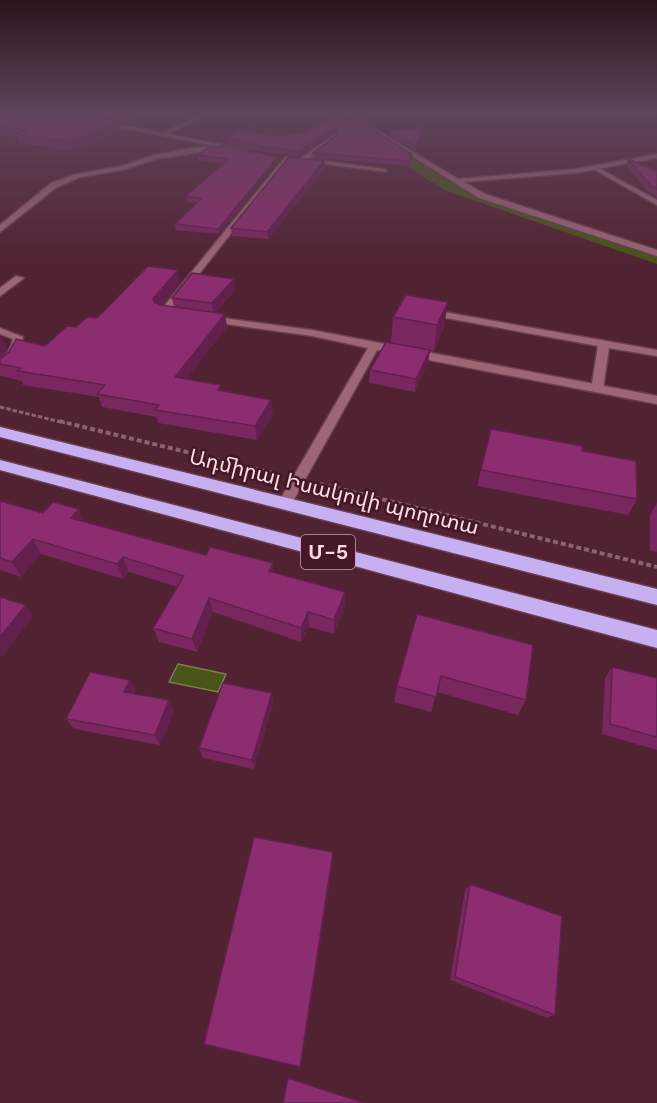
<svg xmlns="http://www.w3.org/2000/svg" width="657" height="1103" viewBox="0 0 657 1103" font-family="'DM Sans','Noto Sans Armenian',sans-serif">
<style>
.water{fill:#475616;stroke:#7d7e54;stroke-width:1.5}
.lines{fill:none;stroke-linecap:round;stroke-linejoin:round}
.canal{fill:#475616;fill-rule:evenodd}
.lane-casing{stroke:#683f4e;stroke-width:3}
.street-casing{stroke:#683f4e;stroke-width:3}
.highway-casing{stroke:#683f4e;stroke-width:3}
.path-far1{stroke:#8b626e;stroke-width:3;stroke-dasharray:4.5 2;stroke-linecap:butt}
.path{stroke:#8b626e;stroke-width:4;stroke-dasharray:5 3;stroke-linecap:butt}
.lane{fill:#9c6675;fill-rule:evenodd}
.street{fill:#9c6675;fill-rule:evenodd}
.highway{fill:#c8aff1;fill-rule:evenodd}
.wall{fill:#78275f}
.shaded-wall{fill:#62204e}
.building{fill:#8c2d6f;stroke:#62204e;stroke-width:1.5}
.labels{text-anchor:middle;stroke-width:5;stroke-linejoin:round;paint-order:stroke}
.shield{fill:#451827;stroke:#c4a0ab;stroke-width:1.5}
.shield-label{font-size:20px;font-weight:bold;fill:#fbdbe3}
.street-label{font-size:21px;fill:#fbdbe3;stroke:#451827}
</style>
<rect width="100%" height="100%" fill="#512231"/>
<!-- water -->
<path class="water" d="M178,664l48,10 -8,18 -49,-10z"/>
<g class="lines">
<!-- canal -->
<path class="canal" d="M324,113h13l117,71 203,69v11l-213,-74z"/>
<!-- lane casing -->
<g class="lane-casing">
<path id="lane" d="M227,145l2,3 -73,11 -33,11 -42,7 -24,10 -57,45v-7l51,-42 26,-9 45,-8 32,-11 37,-7z
M593,167h4l60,33v5l-64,-36z
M16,276l8,2 -24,18v-8z
M427,309l230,41v6l-48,-8 -6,41 -6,3 -6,-3 7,-43 -174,-32v-4z
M0,328l23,9c-2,15 -8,32 -23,37 0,-12 10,-22 13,-35l-13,-5z"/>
</g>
<!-- street casing -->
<g class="street-casing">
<path id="street" d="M204,113h6l-42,21 80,16 2,3 -152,-30 3,-2 61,12z
M342,113h6l110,66 118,-10 81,-15v4l-81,15 -112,9 21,12 172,56v6l-178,-58z
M335,134l2,3 -29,22 77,10 2,3 -87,-11v-2z
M285,157l5,1 -120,153 9,2v4l-19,-2v-4z
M208,316l104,14 345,66v8l-280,-54 -85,153 -7,5 -7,-5 90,-155 -56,-12 -108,-15v-4z"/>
</g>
<!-- highway casing -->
<g class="highway-casing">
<path id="highway" d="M0,427l657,162v16l-657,-168z
M0,460l657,170v18l-657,-178z"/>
</g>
<!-- path-far1 -->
<path class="path-far1" d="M0,407l65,16"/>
<!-- path -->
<path class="path" d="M59,421l218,53
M320,484l337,83"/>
<!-- lane -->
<use href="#lane" class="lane"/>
<!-- street -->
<use href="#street" class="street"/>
<!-- highway -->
<use href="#highway" class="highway"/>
</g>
<!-- wall -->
<path class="wall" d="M0,112h155v2l-21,10 -14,-2 1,8 -47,21 -55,-8 -2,-6 -17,-2z
M336,118l76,41 -3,7 -96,-8v-5l24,-18 -2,-3 -36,24 -34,-4 -39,-9 -1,-5 56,-1 20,-4z
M423,128v4l-8,19 -25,-15v-5z
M198,155l80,6 -59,73 -43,-4 -1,-6 22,-21 -10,-1 -1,-6 37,-32 -25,-4z
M628,159l29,12v26l-9,-5 -22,-26z
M325,168l-57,71 -36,-3 -1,-8z
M234,279l1,11 -19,23 9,1 2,13 -41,52 36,12 51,23 -16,26 -99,-17 -1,-6 -55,-10 -3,-10 -76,-12 -1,-4 -21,-5 -1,-3v-36l7,12 -4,8 42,-11 31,-19 104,-45 -19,24 13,1 -2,-9z
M406,295l38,33 -10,23 -4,-1 -2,12 -13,30 -46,-9 1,-13 21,-27 2,-26z
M491,429l91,22 55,48 -9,16 -151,-29z
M0,501l43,12 42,9 121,33 68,17 71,20v15l-11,27 -25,-7 -8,15 -88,-30 -16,40 -38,-10 -6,-14 25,-41 -49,-15 -6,7 -82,-25 -20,23 -21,-7z
M657,503v49l-7,-2v-35z
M417,614l109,86 -8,15 -81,-23 -6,20 -37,-10 3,-16z
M612,667l45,11v72l-55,-16 3,-56z
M130,680l5,11 -1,3 35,6 5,11 -14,34 -86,-16 -8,-10z
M272,693l1,11 -19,65 -51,-11 -4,-10z
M470,884l85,131 -8,3 -97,-38 15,-90z"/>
<!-- shaded-wall -->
<path class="shaded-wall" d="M138,112h17v2l-21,10 -2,-9z
M119,121l2,9 -47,21 -3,-9z
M335,127v5l-36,24v-5z
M423,128v4l-8,19 1,-5z
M278,157v4l-59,73 -1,-5z
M324,161l1,7 -57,71 -1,-7z
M178,270l2,12 -24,30 -3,-13z
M234,279l1,11 -21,25 -2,-12z
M448,302l-4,26 -10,23 3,-26z
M225,314l2,13 -49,63 -3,-13z
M1,337l6,12 -7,14v-23z
M430,350l-2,12 -13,30 1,-13z
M271,400l2,14 -16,26 -2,-14z
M79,509l7,15 -15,-6z
M33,539l8,15 -20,23 -9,-15z
M123,557l6,15 -6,7 -6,-15z
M273,563l1,15 -5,-7z
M345,592v15l-11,27v-14z
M209,598l4,14 -16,40 -5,-13z
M26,605l7,12 -31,40 -2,-2v-18z
M308,612l1,15 -8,15v-14z
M130,680l5,11 -5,12 -6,-11z
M272,693l1,11 -19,65 -2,-9z
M169,700l5,11 -14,34 -5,-10z
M333,852v11l-32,204h-1z
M288,1078h3l75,25h-2z"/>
<!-- building -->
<path class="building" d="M0,112h52l67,9 -48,21 -55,-8 10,-4 -26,-4z
M107,112h31l-6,3z
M336,118l21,2 55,34 -3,7 -96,-8 25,-19 -3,-7 -36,24 -34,-4 -40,-9 14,-8 42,7 13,-5 7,1z
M423,128l-7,18 -26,-15z
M225,146l53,11 -60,72 -43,-5 27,-26 -16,-2 42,-37 -30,-4 12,-8z
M289,157l35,4 -57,71 -36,-4z
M628,159l29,12v18l-7,-4z
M148,266l30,4 -25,29 1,3 6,3 65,9 -50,63 46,8 -3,5 53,10 -16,26 -100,-16 4,-5 -62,-11 8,-9 -87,-14 3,-3 -21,-4v-5l9,-7 7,-13 29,7 22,-20 9,1 11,-10 10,1z
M192,273l42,6 -22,24 -40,-5z
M406,295l42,7 -11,23 -44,-8z
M386,342l44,8 -14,29 -46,-9z
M491,429l91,17v5l54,10 1,38 -156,-29z
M0,501l43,12 10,-11 26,7 -8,9 135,37 4,-8 63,16 -4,8 76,21 -11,28 -26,-8 -7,16 -92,-30 -17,41 -39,-11 31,-52 -61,-19 -6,7 -84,-25 -21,23 -12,-4z
M0,597l26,8 -26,32z
M417,614l116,31 -7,55 -85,-24 -5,21 -39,-11z
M612,667l45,11v59l-47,-13z
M90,672l40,8 -6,12 45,8 -14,35 -89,-16z
M223,683l49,10 -20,67 -53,-12z
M254,837l79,15 -33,215 -96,-23z
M470,884l92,32 -7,99 -100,-38z
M288,1078l76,25h-81z"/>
<!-- sky -->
<linearGradient id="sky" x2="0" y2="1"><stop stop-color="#2d131b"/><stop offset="0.42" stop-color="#5f445a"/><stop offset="1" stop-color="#5f445a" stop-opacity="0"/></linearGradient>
<rect width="657" height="267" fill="url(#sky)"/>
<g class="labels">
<!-- shield labels -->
<rect class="shield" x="301" y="535" width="54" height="34" rx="4.5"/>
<g class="shield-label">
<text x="328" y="559">Մ-5</text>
</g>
<!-- street labels -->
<g class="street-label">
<text transform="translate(334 492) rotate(14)" y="7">Ադմիրալ Իսակովի պողոտա</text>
</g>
</g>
</svg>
